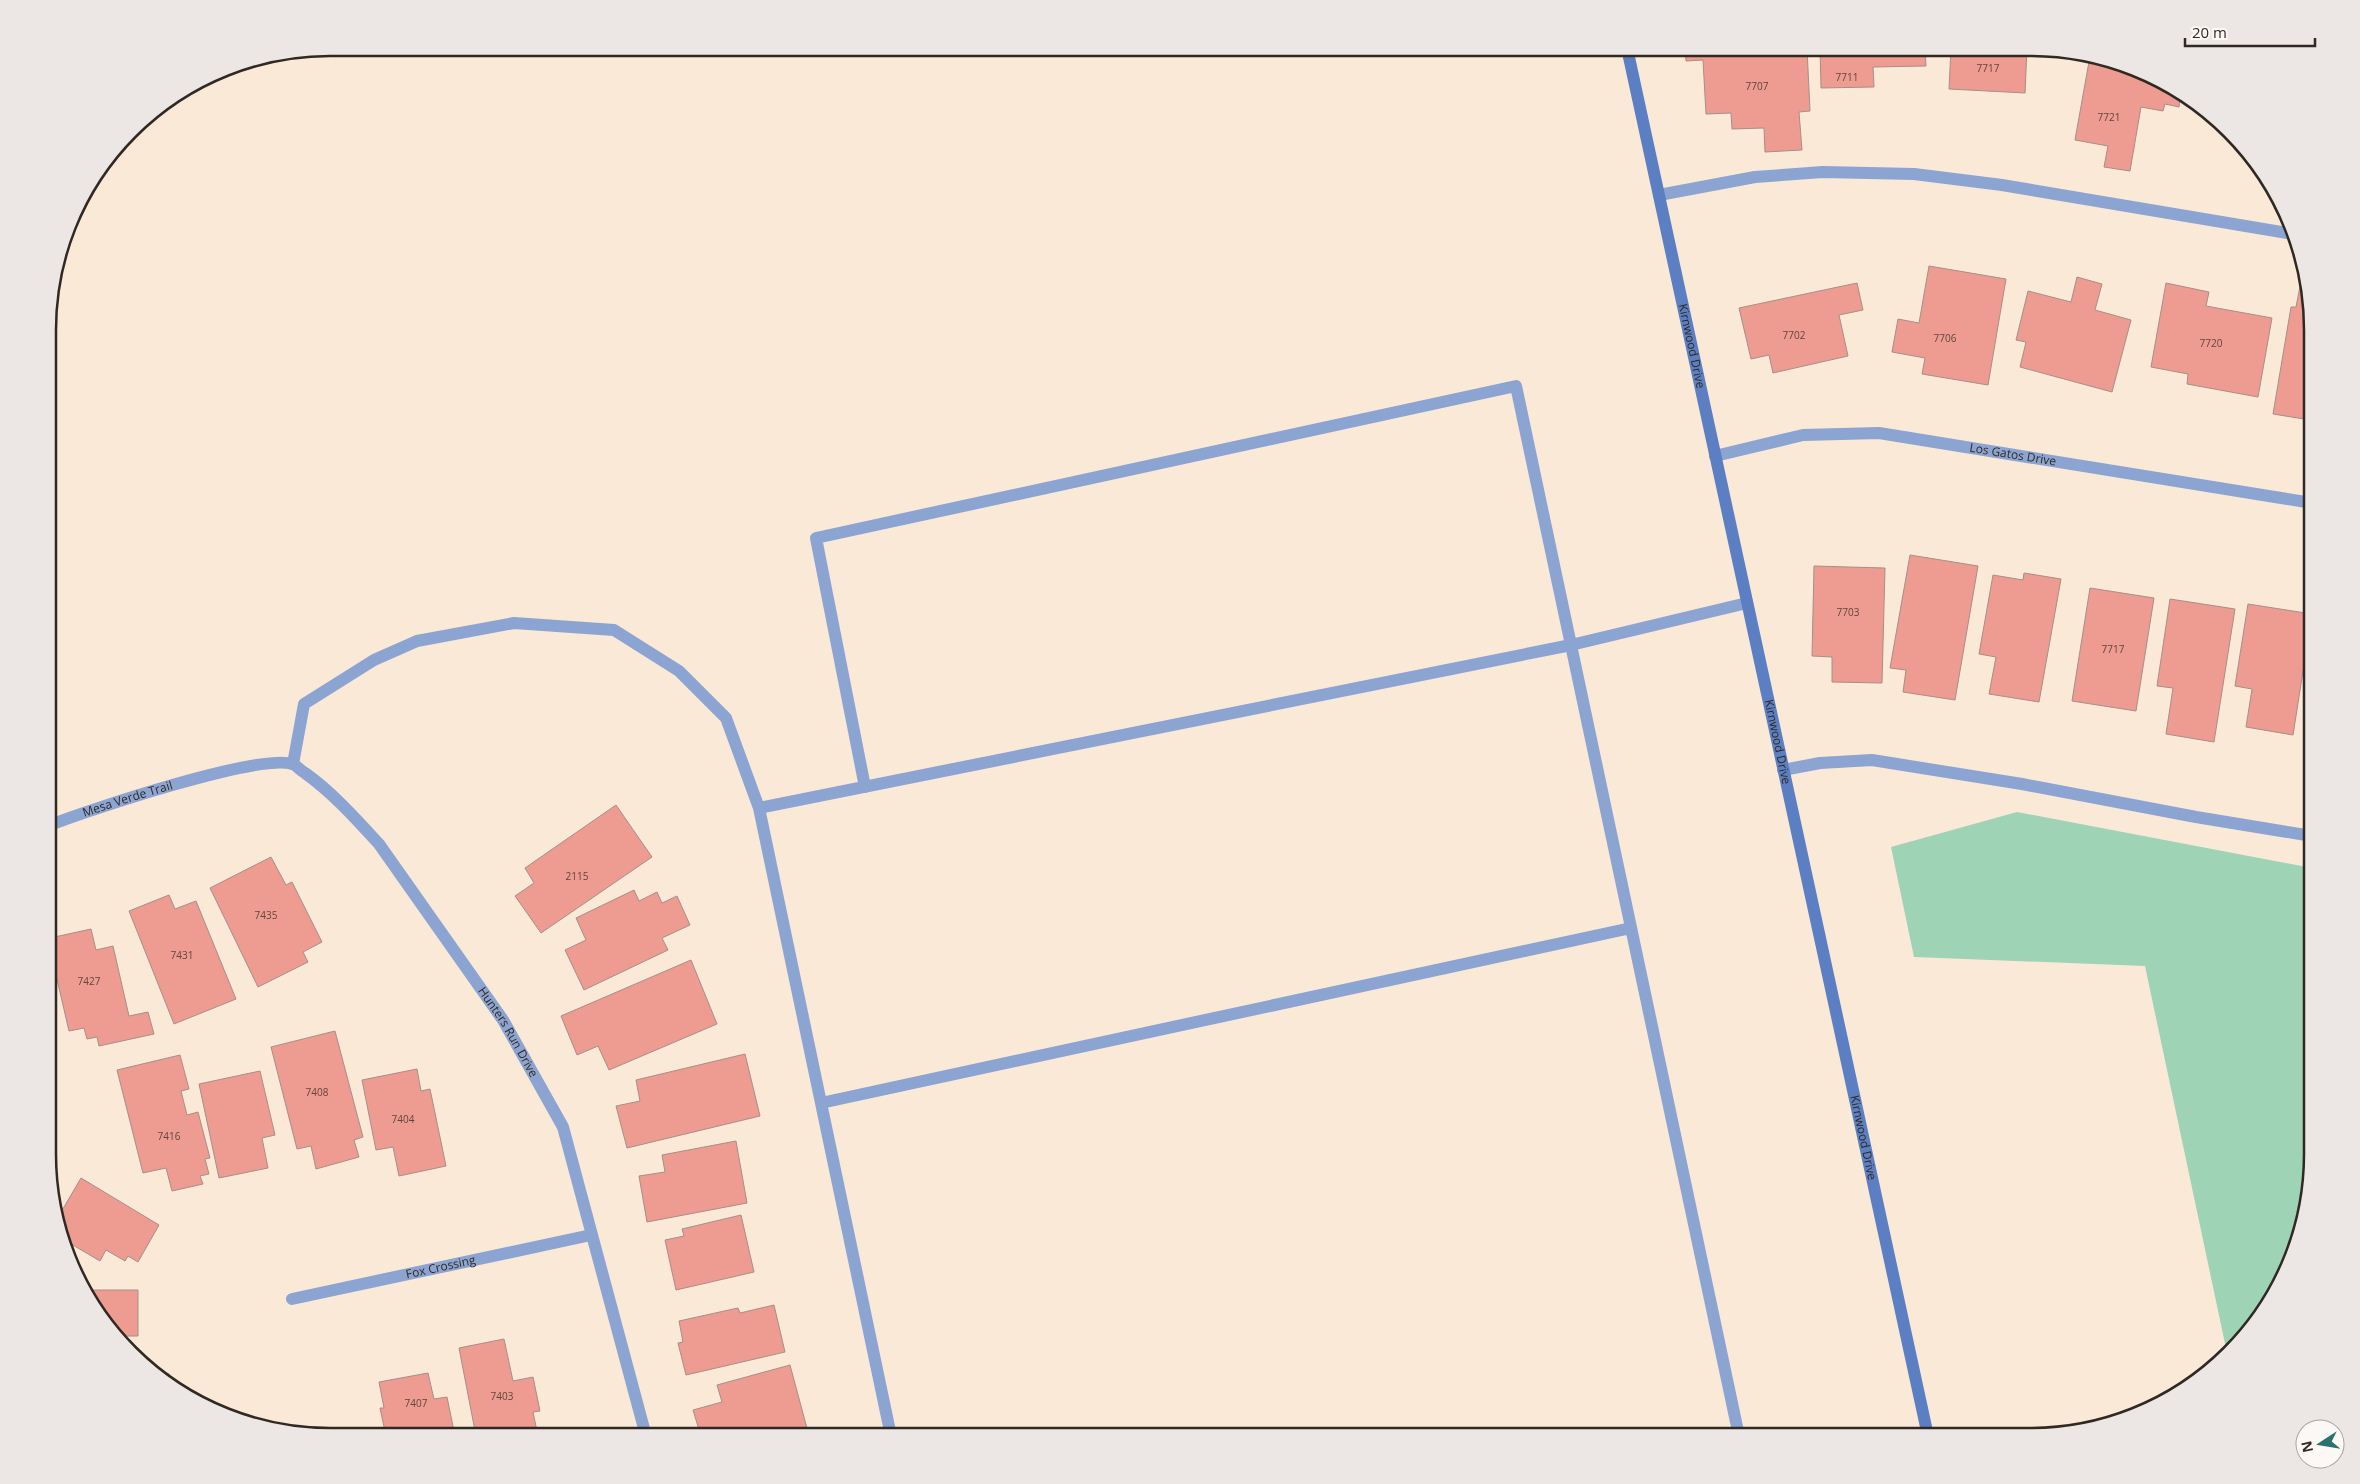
<svg xmlns="http://www.w3.org/2000/svg" width="2360" height="1484" viewBox="0 0 2360 1484" font-family="'Open Sans',sans-serif">
<style>
.green{fill:#9fd3b5}
.building{fill:#ee9b91;stroke:#a78e8a}
.lines{fill:none;stroke-linecap:round;stroke-linejoin:round}
.lane{stroke:#8ba4d1;stroke-width:12}
.street{stroke:#8ba4d1;stroke-width:12}
.secondary{stroke:#5b7fc2;stroke-width:12}
.labels{text-anchor:middle;stroke-width:4;stroke-linejoin:round;paint-order:stroke}
.number-label{font-size:10px;fill:#60463e}
.street-label{font-size:12px;fill:#302922;stroke:#fcf8f5}
.rim{fill:none;stroke:#302922;stroke-width:2.5}
</style>
<rect width="100%" height="100%" fill="#fbe9d7"/>
<!-- green -->
<path class="green" d="M2017,812l295,56v304l-14,72 -33,66 -38,43 -82,-387 -231,-9 -23,-110z"/>
<!-- building -->
<path class="building" d="M1685,48h122l3,63 -11,1 3,38 -37,2 -1,-24 -32,1 -1,-16 -25,1 -3,-54 -17,1z
M1820,48h105l1,18 -53,1 1,20 -53,1z
M1951,48h76l-2,45 -76,-4z
M2090,56l13,1 78,36 -2,14 -14,-3 -2,7 -22,-4 -11,64 -26,-4 4,-21 -33,-6z
M1929,266l77,13 -18,106 -66,-11 3,-16 -33,-6 6,-33 21,4z
M2303,271l2,1 7,40v102l-2,6 -37,-6 18,-107h5z
M2077,277l25,7 -7,26 36,10 -19,72 -92,-25 6,-25 -10,-2 12,-49 43,11z
M1857,283l6,27 -24,5 9,41 -75,17 -4,-18 -18,4 -12,-51z
M2166,283l43,9 -3,14 66,12 -14,79 -71,-13 1,-10 -37,-7z
M1910,555l68,11 -23,134 -52,-8 3,-22 -16,-2z
M1814,566l71,2 -3,115 -50,-1v-25l-20,-1z
M2024,573l37,6 -22,123 -50,-8 7,-37 -17,-3 14,-79 30,5z
M2090,588l64,10 -18,113 -64,-10z
M2170,599l65,10 -21,133 -48,-8 7,-46 -16,-2z
M2248,604l64,10 -19,121 -47,-8 6,-38 -17,-3z
M2312,707v32l-4,-1z
M616,805l36,52 -111,76 -26,-37 19,-13 -9,-15z
M271,857l15,28 6,-3 30,60 -19,10 5,10 -50,25 -48,-99z
M634,890l5,11 18,-9 5,11 15,-7 13,29 -28,13 6,12 -84,40 -19,-40 21,-10 -10,-22z
M169,895l6,14 21,-8 40,98 -62,25 -45,-113z
M91,929l5,21 17,-4 16,70 19,-4 6,22 -55,12 -2,-9 -10,2 -3,-11 -15,3 -19,-82v-11z
M691,960l26,64 -108,46 -11,-24 -21,9 -16,-39z
M335,1031l28,106 -9,3 5,17 -43,12 -5,-23 -14,3 -26,-102z
M745,1054l15,62 -133,32 -11,-42 24,-5 -4,-21z
M180,1055l9,34 -8,2 6,24 11,-3 12,46 -5,1 4,15 -9,2 3,8 -31,7 -6,-23 -23,5 -26,-103z
M417,1069l4,22 9,-2 16,77 -47,10 -6,-29 -17,3 -14,-70z
M260,1071l15,64 -13,3 6,30 -49,10 -20,-94z
M736,1141l11,62 -100,19 -8,-46 26,-4 -3,-17z
M81,1178l78,47 -21,37 -10,-6 -3,5 -19,-11 -6,11 -39,-23 -4,-19z
M741,1215l13,57 -78,18 -11,-50 19,-4 -2,-7z
M85,1290h53v46h-18l-25,-26z
M774,1305l11,47 -99,23 -8,-32 5,-1 -4,-21 59,-13 2,5z
M504,1339l9,42 20,-4 7,34 -7,1 5,24h-62l-17,-88z
M790,1365l18,67 -16,4h-98l-1,-1 7,-2 -7,-23 29,-8 -5,-17z
M168,1373l13,19 -7,-3 -13,-12z
M428,1373l6,26 13,-2 8,39h-69l-6,-28h4l-5,-26z
M352,1428l1,8 -35,-1z"/>
<g class="lines">
<!-- lane -->
<path class="lane" d="M1659,195l96,-18 68,-5 91,2 88,11 291,49
M293,764l11,-60 70,-44 43,-19 97,-18 100,7 65,41 47,47 33,90 132,628
M1783,770l37,-7 52,-3 150,24 174,33 116,19
M865,787l-49,-249 700,-152 223,1050
M759,808l812,-163 176,-42
M821,1103l810,-175"/>
<!-- street -->
<g class="street">
<path id="s1" d="M1715,456l88,-21 76,-2 433,70"/>
<path id="s2" d="M50,825c39,-15 209,-72 243,-61 4,2 8,7 12,9 28,20 51,46 74,71l124,176 60,107 83,309"/>
<path id="s3" d="M292,1299l299,-64"/>
</g>
<!-- secondary -->
<path class="secondary" id="s4" d="M1627,48l301,1388"/>
</g>
<g class="labels">
<!-- number labels -->
<g class="number-label">
<text x="1988" y="72">7717</text>
<text x="1847" y="81">7711</text>
<text x="1757" y="90">7707</text>
<text x="2109" y="121">7721</text>
<text x="1794" y="339">7702</text>
<text x="1945" y="342">7706</text>
<text x="2211" y="347">7720</text>
<text x="1848" y="616">7703</text>
<text x="2113" y="653">7717</text>
<text x="577" y="880">2115</text>
<text x="266" y="919">7435</text>
<text x="182" y="959">7431</text>
<text x="89" y="985">7427</text>
<text x="317" y="1096">7408</text>
<text x="403" y="1123">7404</text>
<text x="169" y="1140">7416</text>
<text x="502" y="1400">7403</text>
<text x="416" y="1407">7407</text>
</g>
<!-- street labels -->
<g class="street-label">
<text dy="4" stroke="none"><textPath href="#s4" startOffset="305">Kirnwood Drive</textPath></text>
<text dy="4" stroke="none"><textPath href="#s1" startOffset="302">Los Gatos Drive</textPath></text>
<text dy="4" stroke="none"><textPath href="#s4" startOffset="710">Kirnwood Drive</textPath></text>
<text dy="4" stroke="none"><textPath href="#s2" startOffset="82">Mesa Verde Trail</textPath></text>
<text dy="4" stroke="none"><textPath href="#s2" startOffset="598">Hunters Run Drive</textPath></text>
<text dy="4" stroke="none"><textPath href="#s4" startOffset="1115">Kirnwood Drive</textPath></text>
<text dy="4" stroke="none"><textPath href="#s3" startOffset="152">Fox Crossing</textPath></text>
</g>
</g>
<!-- crop -->
<path d="M0 0H2360V1484H0ZM330 56H2030A274 274 0 0 1 2304 330V1154A274 274 0 0 1 2030 1428H330A274 274 0 0 1 56 1154V330A274 274 0 0 1 330 56Z" fill="#ece7e4" fill-rule="evenodd"/>
<path class="rim" d="M330 56H2030A274 274 0 0 1 2304 330V1154A274 274 0 0 1 2030 1428H330A274 274 0 0 1 56 1154V330A274 274 0 0 1 330 56Z"/>
<!-- north arrow -->
<g transform="translate(2320 1444) rotate(258)"><circle r="24" fill="#fcf8f5" stroke="#aaa5a1"/>
<path d="M0-4L9 19L0 12L-9 19Z" fill="#29736f"/>
<text y="-8" font-size="14" font-weight="bold" text-anchor="middle" fill="#302922">N</text>
</g>
<!-- scale -->
<path d="M2185 38v8h130v-8" fill="none" stroke="#302922" stroke-width="2.5"/>
<text x="2192" y="38" font-size="15" fill="#302922" stroke="#fcf8f5" stroke-width="4" paint-order="stroke">20 m</text>
</svg>
